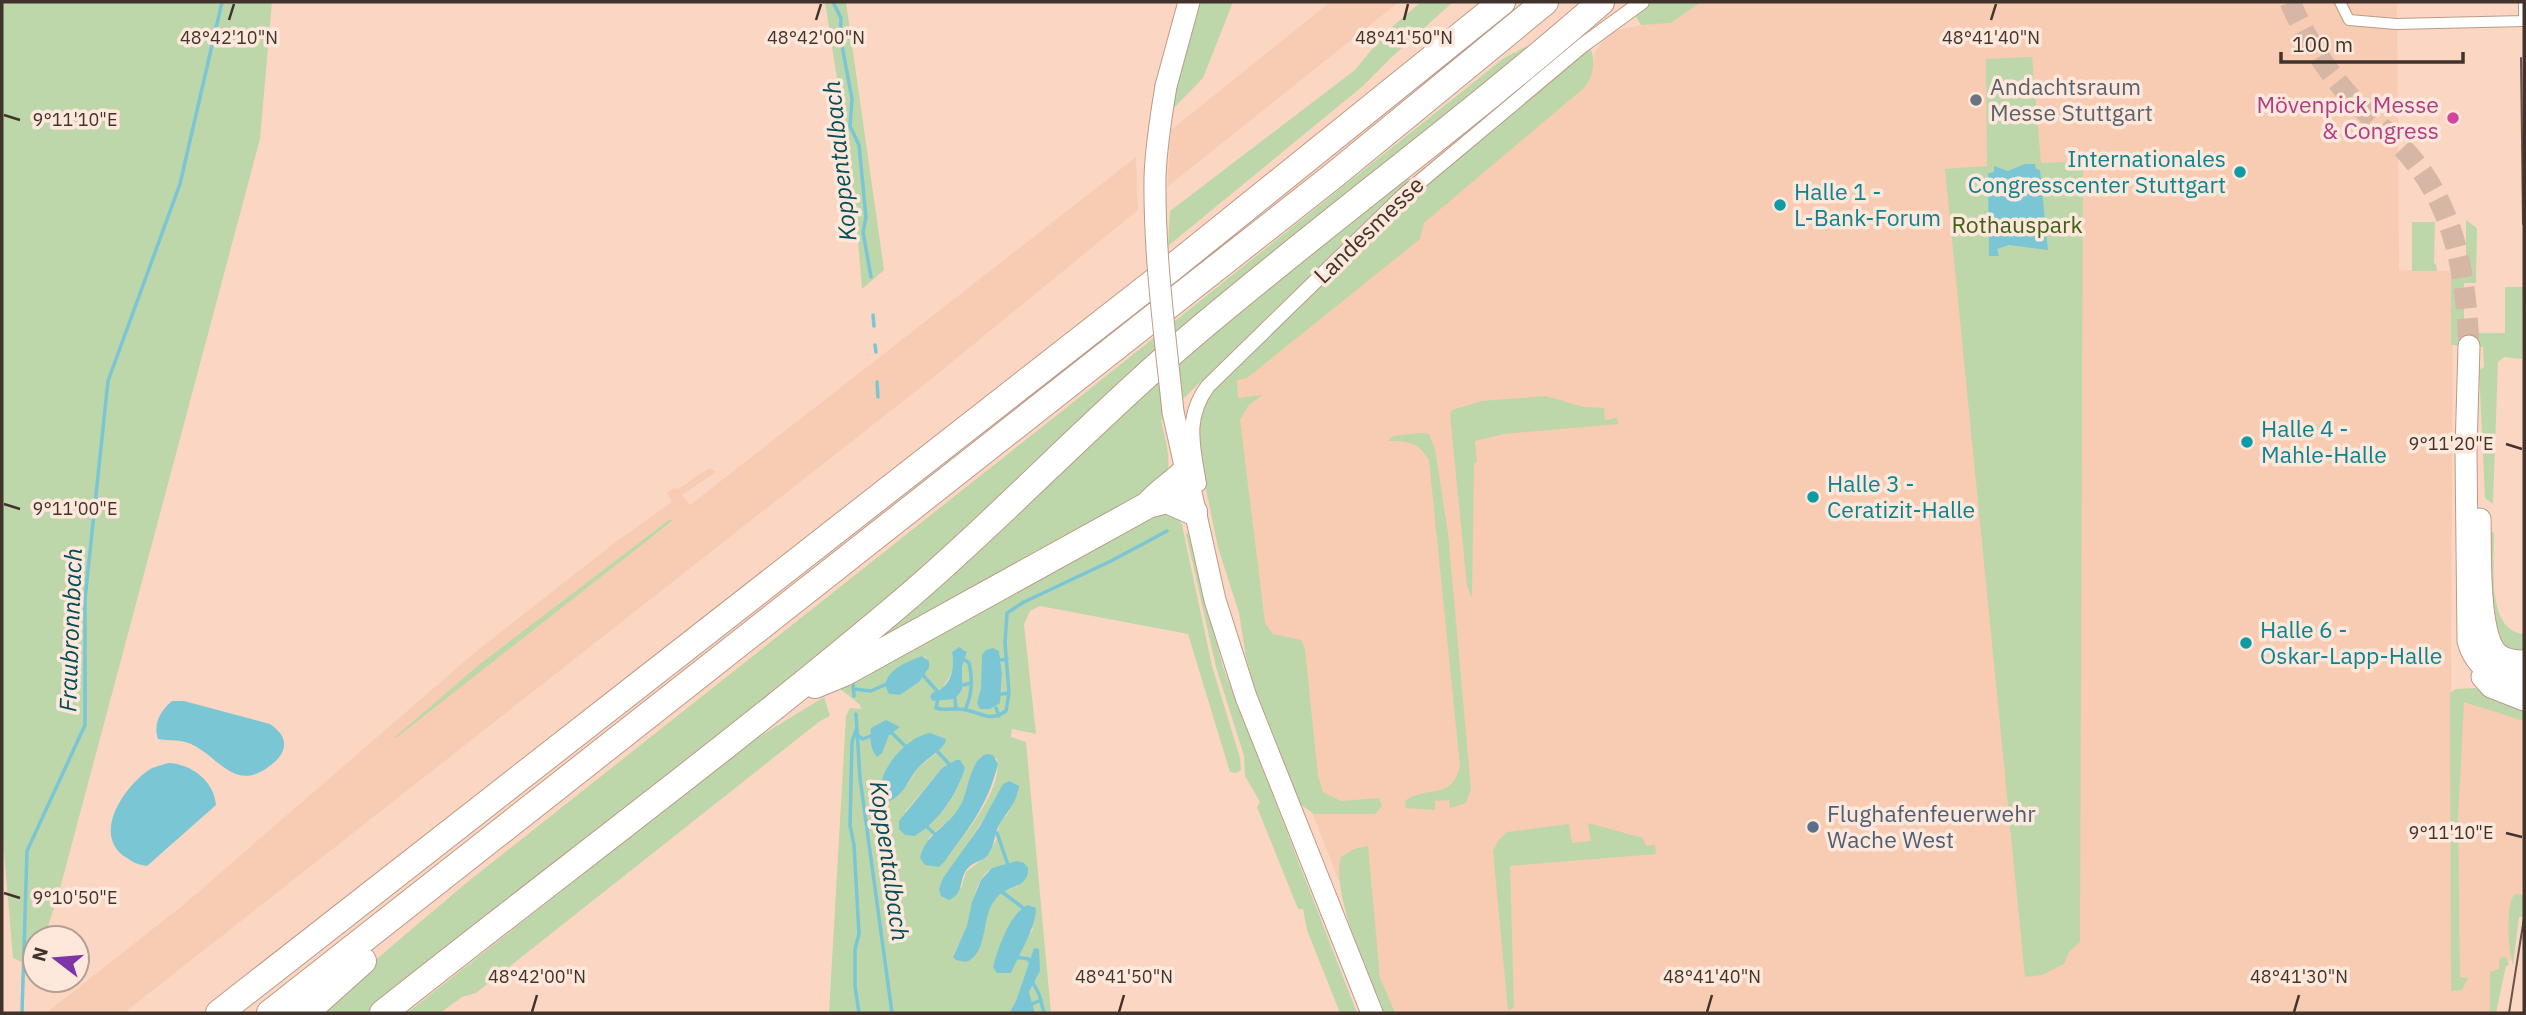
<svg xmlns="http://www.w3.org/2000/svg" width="2526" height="1015" viewBox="0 0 2526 1015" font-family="'IBM Plex Sans',sans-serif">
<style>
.built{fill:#f7ccb3;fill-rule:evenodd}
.green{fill:#bdd7aa;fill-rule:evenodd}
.water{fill:#7ac6d5}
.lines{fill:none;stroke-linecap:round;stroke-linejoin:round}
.stream{stroke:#7ac6d5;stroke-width:3.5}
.secondary-tunnel{stroke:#d6b6a5;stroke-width:21;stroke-dasharray:21 10;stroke-linecap:butt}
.pedestrian-casing{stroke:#bc9a87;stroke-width:12}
.minor-casing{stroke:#bc9a87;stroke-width:16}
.secondary-casing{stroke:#bc9a87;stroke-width:23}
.motorway-casing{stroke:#bc9a87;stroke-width:28}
.pedestrian{stroke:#fff;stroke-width:10}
.minor{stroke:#fff;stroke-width:14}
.secondary{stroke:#fff;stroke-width:21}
.motorway{stroke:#fff;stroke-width:26}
.tram{stroke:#68554b;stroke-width:2}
.secondary-bridge-casing{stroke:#bc9a87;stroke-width:23;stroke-linecap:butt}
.secondary-bridge{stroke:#fff;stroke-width:21}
.ticks{fill:none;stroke:#41332b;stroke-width:2.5}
.worship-dot{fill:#6b7280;stroke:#fee8db;stroke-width:2.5}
.hotel-dot{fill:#d1479c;stroke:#fee8db;stroke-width:2.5}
.culture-dot{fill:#0f9aa8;stroke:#fee8db;stroke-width:2.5}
.service-dot{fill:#5c6f8a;stroke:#fee8db;stroke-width:2.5}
.labels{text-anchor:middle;stroke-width:7;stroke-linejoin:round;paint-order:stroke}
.worship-label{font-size:23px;fill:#5b616d;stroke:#fee8db;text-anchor:start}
.hotel-label{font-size:23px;fill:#b23c85;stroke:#fee8db;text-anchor:end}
.culture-label{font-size:23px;fill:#0d838f;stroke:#fee8db;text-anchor:start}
.park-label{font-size:23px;fill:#3d6118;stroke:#fee8db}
.street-label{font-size:23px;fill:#41332b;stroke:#fee8db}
.service-label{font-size:23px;fill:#4e5e75;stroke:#fee8db;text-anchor:start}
.water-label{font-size:24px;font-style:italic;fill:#044c57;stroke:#fee8db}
.ticks-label{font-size:18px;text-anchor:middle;fill:#41332b;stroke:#fee8db;stroke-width:7;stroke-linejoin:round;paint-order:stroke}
</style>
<rect width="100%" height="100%" fill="#fbd7c3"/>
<!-- built -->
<path class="built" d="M1330,2h69l-232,185 4,-57z
M1701,2h696l2,268 54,1 -2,424 73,22v156l-12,85 -7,7 -11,48h-1103l-87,-221 -51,-154 -37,-241 204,-171 173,-161 1,-11 7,-11 15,-13 32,-6 23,-1z
M1136,157l2,53 -208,170 -717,563 -89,70h-78l136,-107 292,-253 139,-109 59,-42 -5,-9 9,-6 2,2 31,-21 7,4 -34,23 8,10zM670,519l2,3 -25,19 -251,197 85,-75z"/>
<!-- green -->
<path class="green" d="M2,2h270l-12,137 -202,757 -14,42h-9v27l-5,1 -17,-8 -11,-129z
M825,2h21l38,268 -22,19c-7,-97 -22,-192 -37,-287z
M1201,2h32l-30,76 -32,33 16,-79z
M1421,2h32l-59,53 -31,31 -195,160 2,-35 185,-141 31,-38z
M1648,2h53l-30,21 -30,2 -8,-13z
M1542,42l-624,532 -417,337 -131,102h-57l152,-129 616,-488 423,-338 25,-13z
M1589,47c8,11 4,29 -4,40l-161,136 -4,16 -173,139 -10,2 1,18 24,-3 -14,11 -8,14 25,203 8,11 28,6 4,9 13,127 5,16 18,9 38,-3 3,8 -7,8h-61l-14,-10 -44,-108 -10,-39 -7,-44 -21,-66 -23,-110 10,-40 204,-200z
M2032,57l9,106 42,-2 -3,781 -11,10 -5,12 -22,11 -17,2 -80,-808 42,-3 -1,-107z
M1408,178l3,2 -250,240c4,20 14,47 1,65l-312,175 284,-265 206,-169z
M2466,220l11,8 -1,55h-12v50h41v-46h18l-1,72 -18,-2 -6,5 -5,142 -8,-6 -6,-128 5,-3 -1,-20 -32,-2v-75h15z
M2412,222h23l-1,41 2,1 1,7h-25z
M1546,396l37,11 21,1 1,12 12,-2 1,6 -114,10 -29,7 2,21 -3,1 -2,135 -5,-12 -17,-171 2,-5 30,-9z
M1421,433l8,1 6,15 13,84 23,256 -5,14 -16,5 -1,-8 -14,1v9l-29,-2 -1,-7c23,-17 46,1 55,-35l-31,-306c-11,-18 -20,-19 -41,-19l5,-5z
M1159,511l19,7 4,7 30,141 28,92 1,12 -5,3 -6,-1 -42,-138 -148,-28 -10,5 -6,13 12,110 -24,-5 -1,8 15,5 25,271h-16l-6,-21 11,-21 -6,-23 -18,53 -7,12h-180l17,-297 4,-8 11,1 -1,-4 -22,-18zM964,649l3,4 -5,14v23l-7,9 -22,2 3,-11 6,-2c9,-11 13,-21 10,-36zM999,651l3,22 -1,21 -24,9 4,-15 1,-15zM922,656l4,1 3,11 -10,14 -19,13 -11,-1 7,-25zM907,747l32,4 -21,17 -10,16 -29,7 12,-29zM981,756l16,3c6,32 -35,78 -52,102l-17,-22c11,-12 27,-21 34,-36 8,-16 9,-34 19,-47zM942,768l19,12c-8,22 -27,44 -46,56l-10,-24zM1019,791l-12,24 -7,6 -4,20 -12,17 -18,14 -5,17 -10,-21 42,-63zM989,870l29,16c-5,2 -12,4 -16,6 -25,16 -10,59 -36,70l-13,-6c4,-10 11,-20 15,-30 7,-21 3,-39 21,-56zM1022,907l11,22 -11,18 -29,20 16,-40z
M670,519l2,2 -25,20 -251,197 -1,-1 86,-74z
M2487,530l7,3c1,29 -9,98 30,101v20h-9l-19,-15z
M1188,533l35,134 134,346h-17l-33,-83 -4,-21h-5l-41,-102 3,-5 -15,-26 -1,-20 -28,-89 -30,-133z
M2475,688l49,17v16l-60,-19 -6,115 2,160 8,1 -6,12 -11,1 -1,-298 6,-4z
M824,697l6,19 -10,5 -344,272 -14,4 -22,16h-33l345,-272z
M1588,823l55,15 3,8 9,-1 1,9 -146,12 4,142 -6,2 -15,-159 5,-10 9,-9 62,-8 3,19 19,-2z
M1368,846l12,132 15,35h-11c-15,-39 -53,-116 -43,-156l13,-8z
M2515,894l9,1v22h-5l-6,48c-5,-13 -8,-63 2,-71z
M2506,957l3,8 -3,1 -10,47h-6v-41l9,-3 1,-11z"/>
<!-- water -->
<path class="water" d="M2025,164h10l1,5 4,1 8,80 -39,-5 -12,4 2,7h-10l-1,-83 6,-1v-6l14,5z
M959,647l8,5 -5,15v23l-7,9 -22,2 -3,-4 2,-4c4,-2 8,-3 11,-6 10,-7 11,-24 9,-35z
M993,648l6,3 3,22 -2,30 -10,6h-10l-3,-6 4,-15 1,-33 4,-5z
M922,656l7,5v7l-10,14 -19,13 -11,-1 -4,-9c4,-17 22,-23 37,-29z
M172,701h12l86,23c8,6 15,12 14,22 -1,10 -9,16 -17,22 -33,23 -48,-11 -76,-24 -11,-5 -22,-3 -33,-5 -5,-15 2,-28 14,-38z
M886,720l14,7 -11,8 -7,18 -5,4c-7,-9 -7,-18 -6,-29z
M930,733l16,6 -1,4c-7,10 -17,15 -25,23 -12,12 -15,30 -33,36l-7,-5c-4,-25 26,-60 50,-64z
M987,754l6,1 5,9c-11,43 -28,62 -53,97l-6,6 -14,-2 -5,-7c5,-24 29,-32 40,-52 9,-14 9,-47 27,-52z
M956,760h4l5,8c-8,27 -26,53 -50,68l-10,-1 -6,-6v-8l43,-53z
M168,763c24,1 46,18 48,42l-69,61c-8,-1 -13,-3 -20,-8 -37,-22 -3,-73 25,-90 5,-2 11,-3 16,-5z
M1009,781l10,5c-1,13 -10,24 -17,34 -8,10 -6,25 -15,36 -5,5 -14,6 -19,12 -10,11 -3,25 -19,32l-8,-4 -2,-7 4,-11 37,-52 23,-42z
M1017,861l7,2 4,5c1,17 -13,17 -25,24 -4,2 -8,8 -11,12 -10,18 -5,50 -26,58l-10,-2 -3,-3 14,-31 5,-24 9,-22 11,-12z
M1028,905l8,3c0,20 -17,46 -25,65h-14l-4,-6c5,-18 17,-55 35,-62z
M1034,948l5,1 1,22 -11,21 6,21h-26l7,-12z"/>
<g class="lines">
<!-- stream -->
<path class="stream" d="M833,2l8,16 -1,17 12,64 -2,27 9,19 7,72 -3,15 8,45
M873,315l1,11
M875,345l1,7
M877,382l1,15
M1000,660l7,-1
M921,673l16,18
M853,684l1,12
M963,685l8,-2
M854,689l17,2 18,-8
M1001,694l8,-1
M938,698l-2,10c9,3 15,0 24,1 19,1 27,15 46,2l3,-18 -4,-50 2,-30 17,-11 87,-41 56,-30
M955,699l1,10
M996,708l3,8
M965,710c7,-15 8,-31 4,-47l-4,-3
M856,714l4,64 32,235
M856,730l-4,12 -2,83 4,20 5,89 -4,15v37l4,27
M887,733h5l16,16
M857,735l6,4 10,-4
M937,751l13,14
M925,825l12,11
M997,833l11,32
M1003,890l-1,2 20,15 1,3
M1014,957l15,2v2
M1033,983l6,11 5,19
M1032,1004l9,-4
M22,1013l5,-162 58,-126v-126l23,-218 72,-197 42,-182"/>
<!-- secondary-tunnel -->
<path class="secondary-tunnel" d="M2290,2c14,32 33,64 56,90 24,27 53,48 74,77 38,53 46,114 49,177"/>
<!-- pedestrian casing -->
<g class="pedestrian-casing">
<path id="pedestrian" d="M2340,2l9,18 47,4 128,-3v-19"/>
</g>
<!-- minor casing -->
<g class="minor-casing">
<path id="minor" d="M1199,484c-6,-37 -15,-66 9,-98l196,-191 179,-150 59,-43"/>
</g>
<!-- secondary casing -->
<g class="secondary-casing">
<path id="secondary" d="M1166,86l23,-84
M2469,346l-3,105 2,190c8,29 28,37 56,40
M1173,412l42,188 31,97 126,316
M2480,519c1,29 -3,116 18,135 7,6 17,7 26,7
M2482,677l9,10 33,13"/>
</g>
<!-- motorway casing -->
<g class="motorway-casing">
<path id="motorway" d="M1148,505c11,-13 25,-21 37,-33
M815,685l29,-12 304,-168 19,-5 27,12
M219,1013l949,-742 334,-269
M270,1013l1063,-837 212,-174
M305,1013l58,-52
M383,1013c172,-137 350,-268 518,-410 97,-82 184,-176 281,-259 137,-117 283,-223 419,-342"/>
</g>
<!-- pedestrian -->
<use href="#pedestrian" class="pedestrian"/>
<!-- minor -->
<use href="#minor" class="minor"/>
<!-- secondary -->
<use href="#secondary" class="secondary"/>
<!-- motorway -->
<use href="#motorway" class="motorway"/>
<!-- tram -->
<path class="tram" d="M2521,58l2,166
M2509,1013l15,-95"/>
<!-- secondary-bridge casing -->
<g class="secondary-bridge-casing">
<path id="secondary-bridge" d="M1166,86c-5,30 -10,61 -11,91 -1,79 10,157 18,235"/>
</g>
<!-- secondary-bridge -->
<use href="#secondary-bridge" class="secondary-bridge"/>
</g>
<!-- ticks -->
<path class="ticks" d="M229,20l5,-16M816,20l5,-16M1404,20l4,-16M1991,20l5,-16M4,115l16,5M2506,444l16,5M4,504l16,5M2506,833l16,4M4,893l16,5M532,1012l5,-17M1119,1012l5,-17M1707,1012l5,-17M2294,1012l5,-17"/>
<!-- markers -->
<circle class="worship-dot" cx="1976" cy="100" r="7"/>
<circle class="hotel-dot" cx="2453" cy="118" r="7"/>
<g class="culture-dot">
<circle cx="2240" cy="172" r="7"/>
<circle cx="1780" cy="205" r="7"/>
<circle cx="2247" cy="442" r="7"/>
<circle cx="1813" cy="497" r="7"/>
<circle cx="2246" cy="643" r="7"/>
</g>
<circle class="service-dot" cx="1813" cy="827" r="7"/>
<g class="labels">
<!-- worship labels -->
<g class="worship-label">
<text x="1990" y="95">Andachtsraum<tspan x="1990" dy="26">Messe Stuttgart</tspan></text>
</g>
<!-- hotel labels -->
<g class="hotel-label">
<text x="2439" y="113">Mövenpick Messe<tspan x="2439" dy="26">&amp; Congress</tspan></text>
</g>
<!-- culture labels -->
<g class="culture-label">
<text x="2226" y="167" text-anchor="end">Internationales<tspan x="2226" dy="26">Congresscenter Stuttgart</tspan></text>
<text x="1794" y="200">Halle 1 -<tspan x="1794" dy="26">L-Bank-Forum</tspan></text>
<text x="2261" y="437">Halle 4 -<tspan x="2261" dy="26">Mahle-Halle</tspan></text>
<text x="1827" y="492">Halle 3 -<tspan x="1827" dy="26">Ceratizit-Halle</tspan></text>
<text x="2260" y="638">Halle 6 -<tspan x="2260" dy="26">Oskar-Lapp-Halle</tspan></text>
</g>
<!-- park labels -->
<g class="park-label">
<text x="2017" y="233">Rothauspark</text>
</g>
<!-- street labels -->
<g class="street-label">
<text transform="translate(1369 230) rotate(-44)" y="8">Landesmesse</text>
</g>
<!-- service labels -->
<g class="service-label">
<text x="1827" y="822">Flughafenfeuerwehr<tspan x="1827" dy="26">Wache West</tspan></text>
</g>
<!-- water labels -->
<g class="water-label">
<text transform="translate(840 161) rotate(-96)" y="8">Koppentalbach</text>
<text transform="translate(71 630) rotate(-88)" y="8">Fraubronnbach</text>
<text transform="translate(889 861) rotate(82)" y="8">Koppentalbach</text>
</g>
</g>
<g class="ticks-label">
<text x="229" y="44">48°42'10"N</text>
<text x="816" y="44">48°42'00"N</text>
<text x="1404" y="44">48°41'50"N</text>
<text x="1991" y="44">48°41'40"N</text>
<text x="75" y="126">9°11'10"E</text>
<text x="2451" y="450">9°11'20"E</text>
<text x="75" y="515">9°11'00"E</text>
<text x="2451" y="839">9°11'10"E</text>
<text x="75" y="904">9°10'50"E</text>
<text x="537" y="983">48°42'00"N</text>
<text x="1124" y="983">48°41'50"N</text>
<text x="1712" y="983">48°41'40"N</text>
<text x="2299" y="983">48°41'30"N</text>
</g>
<!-- border -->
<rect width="2526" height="1015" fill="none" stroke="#41332b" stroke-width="7"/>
<!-- north arrow -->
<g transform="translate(56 959) rotate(286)"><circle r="33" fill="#fee8db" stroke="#b2a095" stroke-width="2"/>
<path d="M0-5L12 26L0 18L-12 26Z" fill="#7d34a7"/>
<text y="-10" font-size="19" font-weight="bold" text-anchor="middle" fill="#41332b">N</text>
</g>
<!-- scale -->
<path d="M2281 52v10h182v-10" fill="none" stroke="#41332b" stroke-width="3.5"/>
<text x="2292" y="52" font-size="21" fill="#41332b" stroke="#fee8db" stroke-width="5" paint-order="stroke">100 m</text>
</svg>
